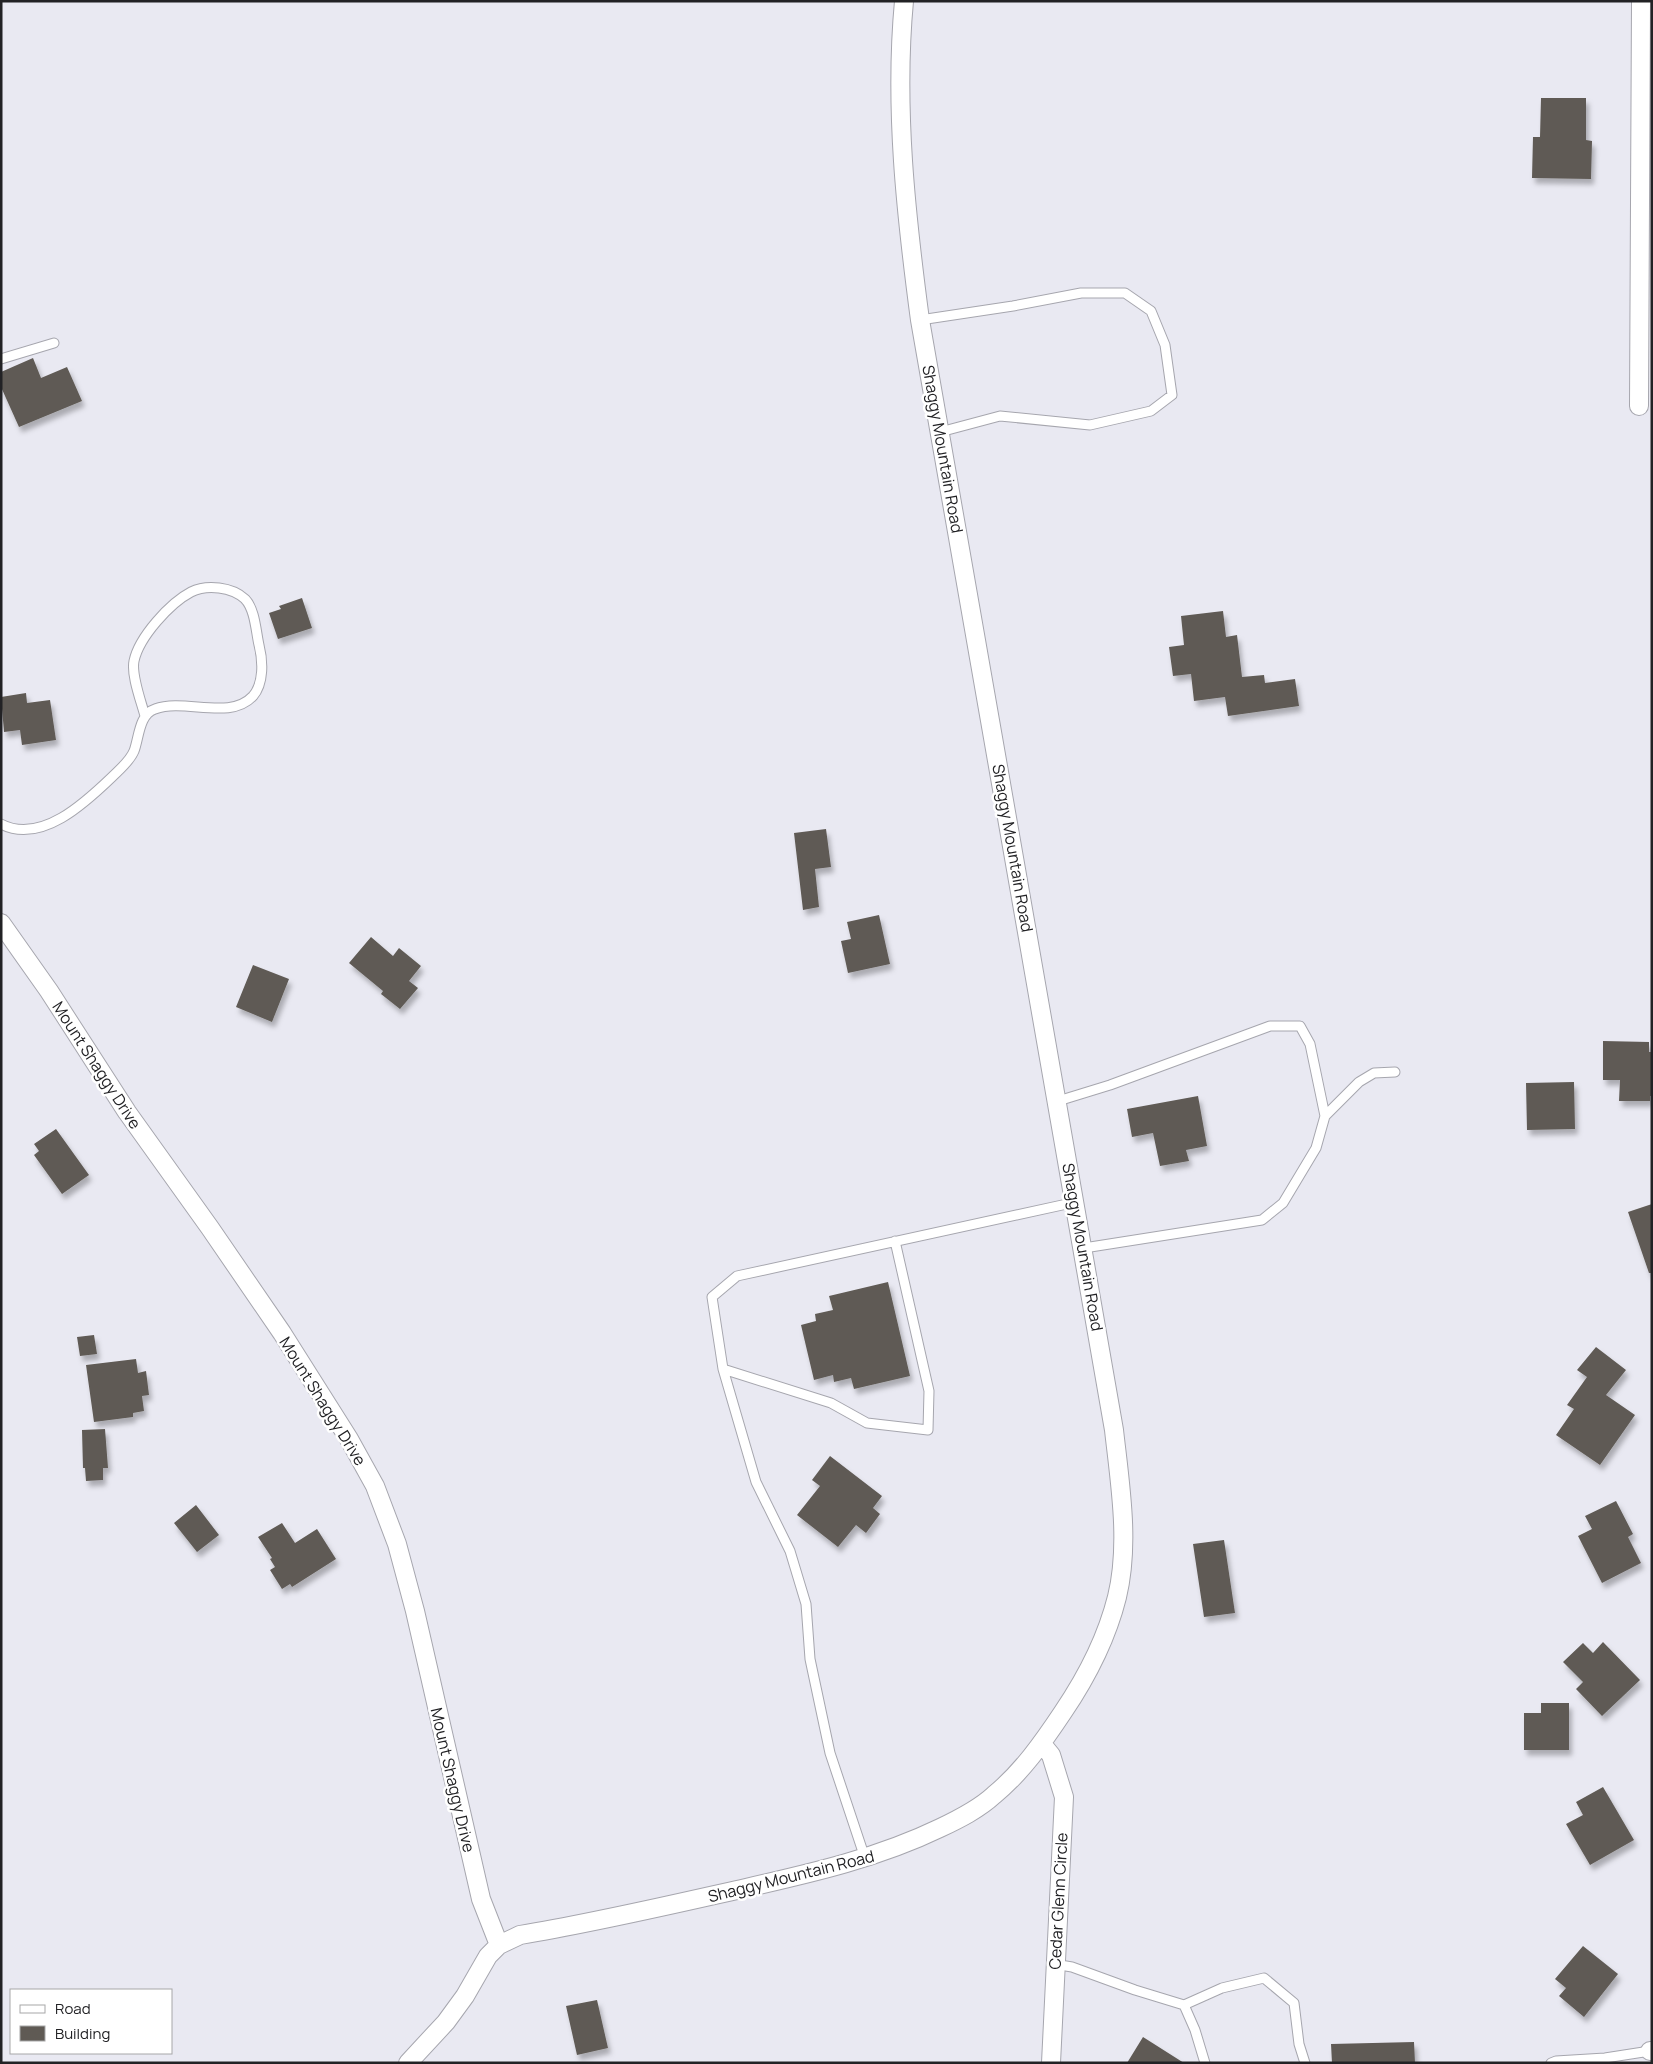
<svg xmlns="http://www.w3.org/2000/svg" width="1653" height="2064" viewBox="0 0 1653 2064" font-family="Manrope,sans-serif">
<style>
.building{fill:#5f5a54;filter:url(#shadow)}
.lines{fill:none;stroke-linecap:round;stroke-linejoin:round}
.service-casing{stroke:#a6a6ae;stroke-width:11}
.minor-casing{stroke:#a6a6ae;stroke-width:20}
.service{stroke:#fff;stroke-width:9}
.minor{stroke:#fff;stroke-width:18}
.labels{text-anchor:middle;stroke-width:5;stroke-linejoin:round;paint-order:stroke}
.street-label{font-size:16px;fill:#222225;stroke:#fff}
</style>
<defs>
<filter id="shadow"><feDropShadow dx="3" dy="5.5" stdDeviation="2.5" flood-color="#0004"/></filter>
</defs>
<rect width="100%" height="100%" fill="#e9e9f2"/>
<!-- building -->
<path class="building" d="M1541,98h45v42l6,1 -1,38 -59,-1 1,-41h7z
M33,358l8,20 26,-11 15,34 -63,26 -18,-40v-15z
M302,598l10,30 -34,11 -9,-26 12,-4 -2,-3z
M1223,611l3,26 11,-2 5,42 22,-2 1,8 30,-4 4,27 -71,10 -3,-19 -31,4 -3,-27 -18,2 -4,-29 15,-2 -3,-29z
M26,693l1,10 23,-3 6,40 -34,5 -2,-15 -16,2 -3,-35z
M826,829l5,38 -16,2 4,38 -16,3 -9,-77z
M879,915l11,49 -42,9 -7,-32 10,-2 -4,-17z
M371,937l22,19 6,-8 22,18 -12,15 9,7 -18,21 -19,-15 2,-3 -34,-28z
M253,965l36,14 -17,43 -36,-15z
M1603,1041l46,1v10h3v44h-2v5h-31l1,-21h-17z
M1574,1082l1,47 -48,1 -1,-47z
M1198,1096l9,50 -21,4 3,11 -29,5 -7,-33 -21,4 -5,-28z
M56,1129l33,46 -27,19 -28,-39 5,-4 -5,-7z
M1652,1204v69h-3l-21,-61z
M888,1282l22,94 -56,13 -3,-11 -17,4 -1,-7 -19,5 -13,-55 15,-4 -1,-7 18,-4 -4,-14z
M94,1335l3,19 -17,2 -3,-19z
M1596,1347l30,23 -20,25 29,20 -35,50 -44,-30 18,-26 -7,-4 20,-28 -10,-7z
M136,1359l2,14 8,-2 3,24 -7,1 2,15 -11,2v4l-39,5 -8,-57z
M105,1429l3,39h-5v12l-17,1 -1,-13h-2l-1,-38z
M830,1456l52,40 -9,12 7,6 -14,19 -10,-8 -18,22 -41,-32 23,-29 -8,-6z
M1616,1501l17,33 -5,3 13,26 -39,20 -24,-47 14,-7 -7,-13z
M196,1505l23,30 -22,17 -23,-29z
M282,1523l13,20 22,-14 19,30 -44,28 -2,-3 -8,5 -12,-19 5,-3 -5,-8 2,-1 -14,-21z
M1224,1540l11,73 -31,4 -11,-73z
M1603,1642l37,38 -38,36 -26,-27 7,-7 -20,-20 20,-19 10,10z
M1541,1703h28v47h-45v-37h17z
M1603,1787l31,53 -44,25 -24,-41 17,-9 -7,-13z
M1583,1946l35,28 -34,43 -25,-21 7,-8 -11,-9z
M597,2000l11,48 -31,7 -11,-49z
M1143,2037l41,26h-57z
M1414,2042l1,21h-83l-1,-19z"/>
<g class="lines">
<!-- service casing -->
<g class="service-casing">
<path id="service" d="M920,320l93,-14 68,-13h44l26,18 14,34 7,50 -21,16 -61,14 -90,-9 -60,16
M1,359l53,-16
M1,824c40,21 85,-22 111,-47 8,-8 18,-16 22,-26 5,-13 5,-37 21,-42 30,-11 75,12 98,-13 11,-13 10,-35 6,-51 -3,-13 -4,-36 -14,-46 -13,-12 -38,-15 -54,-7 -21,11 -52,45 -57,69 -3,14 7,40 11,55
M1058,1101l52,-16 160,-59h30l10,18 15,72
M1084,1248l178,-28 21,-17 33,-55 9,-32 34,-34 15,-9 21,-1
M723,1369l108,34 36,20 61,7 1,-39 -34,-150
M865,1858l-35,-105 -20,-94 -4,-55 -16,-53 -34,-69 -33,-113 -11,-72 25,-21 339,-74
M1054,1964l18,3 63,23 49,15 38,-17 42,-10 30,25 5,41 6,19
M1184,2005l11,25 10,33
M1551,2063l5,-2 49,-3 45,-7"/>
</g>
<!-- minor casing -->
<g class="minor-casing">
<path id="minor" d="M1639,406l2,-405
M1,923l48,68 78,121 83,116 72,105 67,106 26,47 22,58 18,67 66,288 18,46
M1042,1744l9,11 13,42 -13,266
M1650,2051h2
M408,2063l38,-41 19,-26 23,-40 11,-11 21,-10c73,-12 145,-29 217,-45 70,-16 139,-31 203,-62 19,-9 39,-19 54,-33 28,-23 49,-53 69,-83 23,-34 44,-75 54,-115 13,-53 3,-113 -3,-167l-194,-1110c-14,-105 -26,-213 -16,-319"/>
</g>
<!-- service -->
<use href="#service" class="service"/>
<!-- minor -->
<use href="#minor" class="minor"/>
</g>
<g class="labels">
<!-- street labels -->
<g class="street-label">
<text transform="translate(943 449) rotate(80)" y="6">Shaggy Mountain Road</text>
<text transform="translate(1013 848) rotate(80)" y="6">Shaggy Mountain Road</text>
<text transform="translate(97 1065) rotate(57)" y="6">Mount Shaggy Drive</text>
<text transform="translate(1083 1247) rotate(80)" y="6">Shaggy Mountain Road</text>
<text transform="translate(323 1401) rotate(58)" y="6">Mount Shaggy Drive</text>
<text transform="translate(453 1780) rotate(77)" y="6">Mount Shaggy Drive</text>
<text transform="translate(791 1876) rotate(-14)" y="6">Shaggy Mountain Road</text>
<text transform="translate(1058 1901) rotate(-87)" y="6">Cedar Glenn Circle</text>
</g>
</g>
<!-- border -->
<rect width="1653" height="2064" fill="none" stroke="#222225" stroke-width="5"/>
<!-- legend -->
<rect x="10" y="1989" width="162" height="65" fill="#ffffff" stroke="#a7a7a8"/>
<rect x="20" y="2005" width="25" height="8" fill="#ffffff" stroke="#a7a7a8"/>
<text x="55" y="2014" font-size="15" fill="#222225">Road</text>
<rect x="20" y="2026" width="25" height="15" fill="#5f5a54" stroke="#a7a7a8"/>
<text x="55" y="2039" font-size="15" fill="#222225">Building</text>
</svg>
